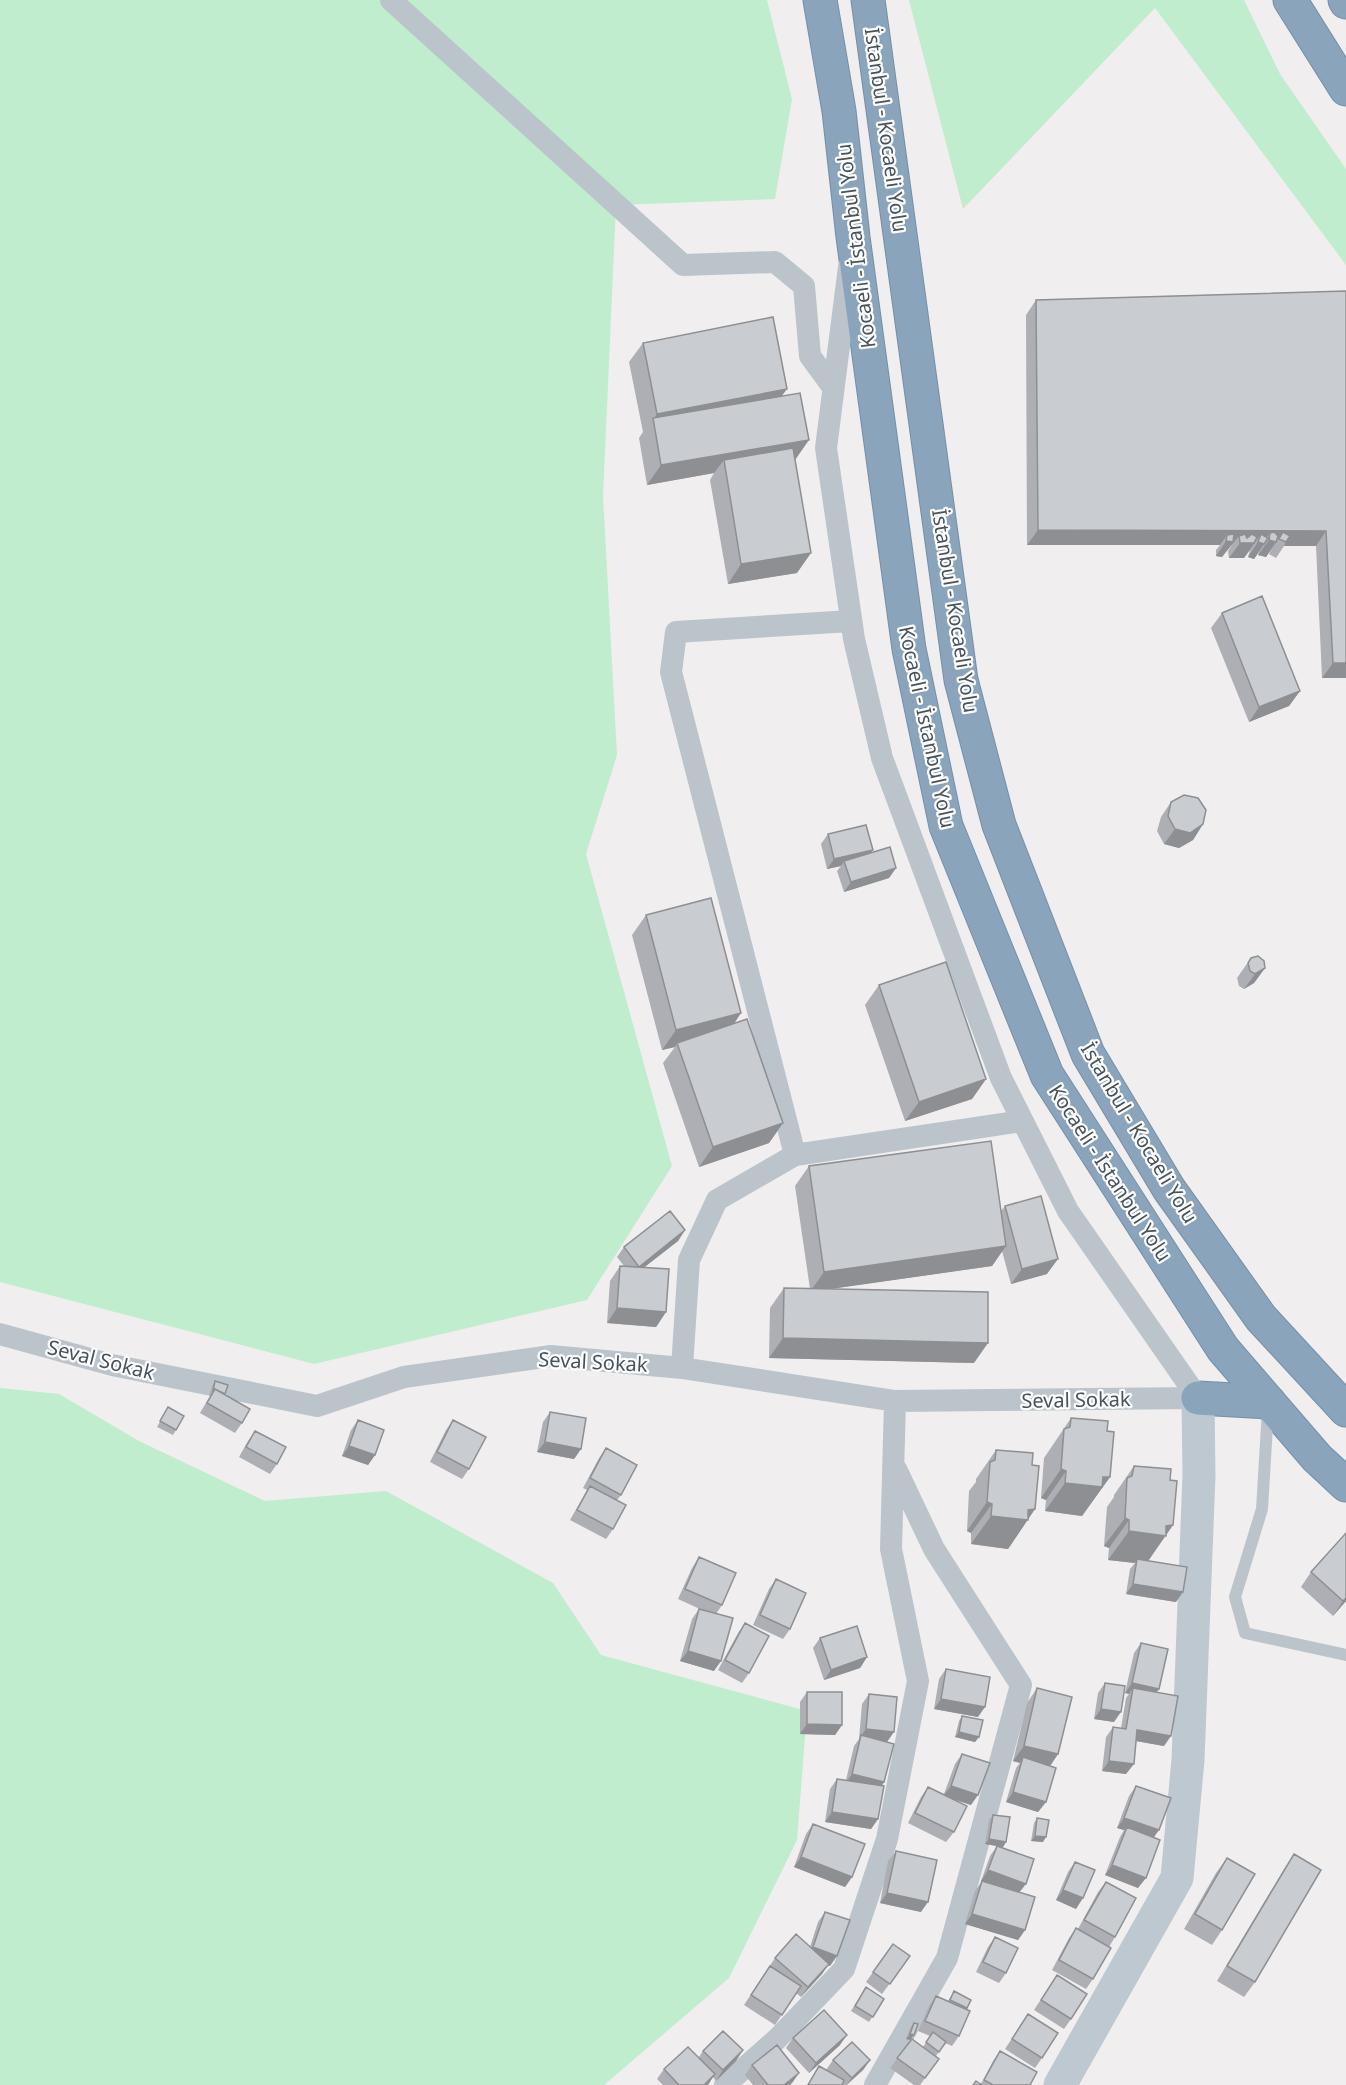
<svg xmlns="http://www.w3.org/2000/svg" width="1346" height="2085" viewBox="0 0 1346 2085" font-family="'Noto Sans',sans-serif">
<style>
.green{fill:#bfedcd}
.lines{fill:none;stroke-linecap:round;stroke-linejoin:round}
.highway-casing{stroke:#7490a7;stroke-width:35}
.lane{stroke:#bbc4cb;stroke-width:12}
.street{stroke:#bbc4cb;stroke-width:22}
.secondary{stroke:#bdc8d1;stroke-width:33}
.highway{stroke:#89a4bb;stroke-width:33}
.wall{fill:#adafb4}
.shaded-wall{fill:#8d8f92}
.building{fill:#c9ccd1;stroke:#8d8f92;stroke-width:1.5}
.labels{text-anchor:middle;stroke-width:4.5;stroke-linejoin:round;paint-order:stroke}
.street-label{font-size:20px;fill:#47535b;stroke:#fff}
</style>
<rect width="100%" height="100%" fill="#f1eeef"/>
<!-- green -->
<path class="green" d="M0,0h767l25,99 -17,100 -159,6 -13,291 14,259 -31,99 86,312 -85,134 -273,64 -314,-82z
M909,0h335l36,74 66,95v96l-191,-257 -192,201z
M0,1388l59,6 80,47 126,60 121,-10 167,92 48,72 206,56 -10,129 -68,138 -125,107h-604z"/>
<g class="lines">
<!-- highway casing -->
<g class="highway-casing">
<path id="highway" d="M820,0l19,111 14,126 56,412 37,177 101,249 176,274 94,109 29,27
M868,0l93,680 38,145 89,229 81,135 92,129 85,92
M1290,0l56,89
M1345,0l1,2
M1198,1398l71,4"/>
</g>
<!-- lane -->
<path class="lane" d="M1268,1409l-6,100 -27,88 10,36 101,22"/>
<!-- street -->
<path class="street" d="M391,0l292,265 92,-3 29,24 6,70 22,30
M849,267l-23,181 28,191 28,119 119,320 67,133 130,187
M795,1155l-124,-483 5,-40 175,-11
M0,1334l112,31 205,41 87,-29 147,-21 131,12 213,33 303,-3
M682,1368l7,-108 28,-60 78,-45 227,-34
M725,2085l52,-46 67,-70 43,-130 31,-158 -27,-132 4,-148
M875,2085l72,-127 74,-273 -87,-136 -38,-80"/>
<!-- secondary -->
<path class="secondary" d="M1060,2085l117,-207 11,-118 11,-285 -1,-77"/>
<!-- highway -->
<use href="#highway" class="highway"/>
</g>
<!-- wall -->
<path class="wall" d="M1346,291v387h-24l-6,-132h-32l-8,12 -7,-4 3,-6 -6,9 -8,-2 1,-3 -5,7 -6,-2 2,-7 3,-4 -9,12h-15l-1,-7 4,-6h-2l-8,12 -6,-1v-6l4,-5h-193l-1,-230 10,-15z
M643,343l139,53 13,63 2,114 -69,11 -18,-104 4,-7 -67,12 -8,-47 4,-6 -14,-70z
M1222,613l78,78 -11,15 -40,16 -38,-94z
M1171,802l32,22 -10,16 -14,8 -15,-4 -7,-13 4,-14z
M828,834l42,19 26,15 -7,10 -45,14 -7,-21 4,-5 -14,3 -6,-25z
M646,915l88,109 49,99 -14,20 -70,24 -36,-104 12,-16 -13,3 -30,-115z
M1251,958l14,10 -11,15 -10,6 -5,-3 -2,-8z
M879,985l107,94 -14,20 -67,22 -40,-116z
M809,1166l192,45 4,-5 42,68 -36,10 -9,-33 -10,15 -164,23 146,74 -205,-5 1,-50 14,-20 26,1 -15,-103z
M685,1230l-7,11 -34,26 22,45 -10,15 -49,-4 3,-42 10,-15h4l-7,-9 7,-10z
M215,1381l27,42 -7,10 -35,-20 10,-17h-1l3,-10z
M168,1407l8,23 -3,5 -16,-8z
M550,1412l31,37 -7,10 -37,-7 6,-30z
M1071,1418l36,13 3,46 -28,39 -37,-5 1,-11 -5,-2 3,-40z
M358,1420l17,35 -7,10 -26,-9 9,-26z
M453,1420l16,49 -7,10 -32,-17 16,-32z
M255,1431l22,33 -7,10 -31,-17 9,-16z
M606,1448l15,47 -4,5 -4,29 -7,10 -36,-19 17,-30 -4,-2 16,-30z
M996,1450l36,15 3,44 -27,40 -37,-5v-11l-4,-2 2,-40 7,-9v-3z
M1134,1466l36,14 3,45 -25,36 28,41 -50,-8 4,-25 5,-6 -27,-3 1,-12 -5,-2 3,-39 7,-10v-2z
M699,1557l23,48 -6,9 -2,57 -34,-10 12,-42 7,-10 3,1 -24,-11 14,-31z
M1311,1572l35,29 -13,15 -32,-29z
M776,1579l14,50 -7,10 -30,-14 16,-36z
M745,1623l4,50 -7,10 -24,-13 20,-37z
M820,1638l47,19 -7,11 -36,12 -11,-32z
M1141,1643l18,46 -3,3 8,54 -28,-5 -10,33 -24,-3 4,-34 7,-10 8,1 5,-30 3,-4 -4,-1 9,-40z
M946,1669l32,48 -44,-8 5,-30z
M1105,1683l9,39 -20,-3 4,-26z
M1037,1688l21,66 -8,12 -4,36 -8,10 -32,-10 10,-34 4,-5 -7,-2 14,-58z
M807,1692l35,33 -7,10 -35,-1v-32z
M869,1694l18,48 -3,40 -2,4 -4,33 -7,10 -46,-7 5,-33 7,-10 9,1 8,-34 5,-7 3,-35z
M962,1716l17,21 -4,5 -20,-5 4,-16z
M962,1754l9,51 -17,-6v33l-8,10 -38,-19 13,-26 7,-10 16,7 11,-30z
M1136,1786l18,52 -16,50 -33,-13 15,-38 4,-7 -7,-2 12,-32z
M993,1815l13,27 -3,5 -6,-1 23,46 5,38 -7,10 -53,-16 10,-33 7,-10h-1l9,-25 7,-10 -12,-2 4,-24z
M1037,1818l6,24 -12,-1 3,-18z
M813,1824l39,53 -7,10 -51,-20 12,-33z
M896,1851l25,61 -41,-9 8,-42z
M1294,1854l-39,128 -11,15 -27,-16 67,-112z
M1227,1858l-5,72 -10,15 -28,-16 32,-56z
M1075,1862l1,47 -20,-9 12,-28z
M1106,1882l9,55 -6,10 -16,32 -7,10 -34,-19 17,-32 7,-10 2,1 20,-37z
M825,1912l5,54 -2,-1 -6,9 -21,23 -5,-4 -21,32 -31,-20 31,-47 35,-11 8,-25z
M995,1937l11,36 -7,10 -23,-11 12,-25z
M893,1944l17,12 -28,38 -16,-12z
M1057,1975l14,44 -7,10 -30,-19z
M866,1987l18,12 -15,23 -18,-11z
M954,1991l17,9 -5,9 -7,27 -7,10 -7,-3 -9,13 3,3 -19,26h-6l-24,-17 22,-29 11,8 7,-11 -12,-5 11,-25 7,-10 12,5z
M1028,2014l14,44 -7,10 -30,-19z
M914,2023v12l-4,5 -4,-1 4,-11z
M793,2038l47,7 -31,28 -23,-25z
M703,2051l33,10 -20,20 -3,-4 -6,8h-44l-6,-6 7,-10 35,-12z
M1000,2051l30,34h-57l8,-1 12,-23z
M833,2060h37l-7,10 -16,15h-40l12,-19 7,4z
M752,2065l47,8 -9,12h-37l-8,-10z"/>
<!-- shaded-wall -->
<path class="shaded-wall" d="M787,389l-14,19 -120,12 4,-6z
M809,440l-14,20h-71l-10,13 -67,12 14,-20z
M1038,530l288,1 -10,15h-32l2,-4 -3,-10 -17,25 -8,-2 11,-15 1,-7 -7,10 1,1 -10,15 -6,-2 10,-15 3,-8 -17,24h-15l11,-15 -1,-7 -17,21 -6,-1 10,-15 1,-6 -7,10h-193z
M811,553l-14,20 -69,11 13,-20z
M1333,663h13v15h-24z
M1300,691l-11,15 -40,16 10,-15z
M1203,824l-10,16 -14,8 -15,-4 11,-15z
M873,850l-8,10 -21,1 -3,5 -14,3 7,-10z
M896,868l-7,10 -45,14 7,-10z
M1265,968l-11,15 -10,6 11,-15z
M741,1013l-13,20 -51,10 -2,4 -13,3 14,-20z
M986,1079l-14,20 -67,22 14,-19z
M783,1123l-14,20 -70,24 14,-20z
M685,1230l-7,11 -46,36 7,-10z
M1006,1246l-14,20 -182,26 14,-20z
M1058,1259l-11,15 -36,10 11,-15z
M617,1308l49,4 -10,15 -49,-4z
M783,1338l205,5 -14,20 -205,-5z
M545,1442l36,7 -7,10 -37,-7z
M349,1446l26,9 -7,10 -26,-9z
M1061,1469l5,2 -20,29 -5,-2z
M1110,1477l-28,39 -37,-5 20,-28z
M987,1502l5,2 -21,29 -4,-2z
M1035,1509l-27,40 -37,-5 20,-28z
M1125,1518l4,2 -20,28 -5,-2z
M1173,1525l-27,39 -9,-5 -2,4 -27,-3 21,-29z
M1133,1584l50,8 -7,10 -50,-8z
M1346,1598v3l-13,15 10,-15z
M688,1651l33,10 -7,10 -34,-10z
M867,1657l-7,11 -36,12 7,-10z
M1132,1683l27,6 -7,10 -19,-11 -4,6 -4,-1z
M941,1699l44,8 -7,10 -44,-8z
M1101,1709l20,3 -7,10 -20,-3z
M807,1724l35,1 -7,10 -35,-1z
M866,1729l28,3 -7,10 -26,-6z
M1137,1730l34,6 -7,10 -34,-6z
M959,1732l20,5 -4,5 -20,-5z
M1024,1746l34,8 -10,15 -25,-12 -3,6 -7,-2z
M1109,1761l25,3 -8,10 -24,-3z
M852,1774l32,8 -7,10 -32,-8z
M951,1786l27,9 -7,10 -28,-9z
M1013,1792l33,10 -8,10 -32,-10z
M832,1812l46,7 -7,10 -46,-7z
M1124,1818l35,12 -7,10 -25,-13 -3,3 -7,-2z
M1035,1836l11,1 -3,5 -12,-1z
M989,1839l17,3 -3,5 -18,-3z
M801,1857l51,20 -7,10 -51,-20z
M1112,1865l34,13 -8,10 -33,-13z
M988,1870l38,14 -8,10 -37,-13z
M1063,1890l20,8 -7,11 -20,-9z
M887,1893l41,9 -7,10 -41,-9z
M972,1914l53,16 -7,10 -53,-16z
M813,1947l24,9 -7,10 -2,-1 -6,9 -21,23 7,-10 -2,-30z
M910,2034l4,1 -4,5 -4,-1z
M847,2035l-7,10 -31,28 7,-10z
M743,2050l-7,11 -20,20 7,-11z
M870,2060l-7,10 -17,15 6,-7z
M799,2073l-7,10 -2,2h-6z
M715,2074l-7,11h-4z"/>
<!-- building -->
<path class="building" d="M1346,291v372h-13l-7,-132 -288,-1 -2,-230z
M773,317l14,72 -130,25 -14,-71z
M800,393l9,47 -148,25 -8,-47z
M793,448l18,105 -70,11 -17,-104z
M1274,532l4,4 -2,6 -7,-2 1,-7z
M1283,532l7,4 -4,6 -7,-3z
M1234,534l-1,8 -7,-1 1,-6z
M1245,534l2,4 5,-4 5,3 -3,6h-14l-1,-7z
M1261,534l7,4 -4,6 -6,-2z
M1262,596l38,95 -41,16 -37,-94z
M1184,795l14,3 8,12 -3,14 -13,9 -15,-4 -7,-13 3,-14z
M866,825l7,25 -39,9 -6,-25z
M890,847l6,21 -45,14 -7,-21z
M711,898l30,115 -65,17 -30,-115z
M1258,956l6,5 1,7 -10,6 -5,-3 -2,-8 3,-5z
M946,962l40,117 -67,23 -40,-117z
M747,1019l36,104 -70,24 -36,-104z
M991,1141l15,105 -182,26 -15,-106z
M1041,1196l17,63 -36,10 -17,-63z
M670,1211l15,19 -46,37 -15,-20z
M620,1266l49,3 -3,43 -49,-4z
M784,1288l204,4v51l-205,-5z
M215,1381l13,4 -3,9 -10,-5 -1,2h-1z
M215,1389l35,20 -8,14 -35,-20z
M168,1407l16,9 -8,14 -16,-9z
M550,1412l36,6 -5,31 -36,-7z
M1071,1418l37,3 -1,10 7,1 -4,45h-7l-1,10 -37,-4 1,-12 -5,-2 3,-40 6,-2z
M358,1420l26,10 -9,25 -26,-9z
M453,1420l33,17 -17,32 -32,-17z
M255,1431l31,16 -9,17 -31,-17z
M606,1448l31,17 -16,30 -31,-17z
M996,1450l37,3 -1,12 7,1 -4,43 -7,1v10l-37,-4 1,-12 -5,-2 3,-40 5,-2z
M1134,1466l37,3 -1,11 7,1 -4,44 -7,1v10l-37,-5v-11l-4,-2 2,-40 5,-2z
M590,1486l36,19 -13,24 -36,-19z
M1346,1533v65l-3,3 -32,-29z
M699,1557l37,16 -14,32 -37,-16z
M1137,1559l50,8 -4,25 -50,-8z
M776,1579l30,14 -16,36 -30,-14z
M699,1609l34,9 -12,43 -33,-10z
M745,1623l24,13 -20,37 -24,-13z
M857,1626l10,31 -36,13 -11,-32z
M1141,1643l27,6 -9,40 -27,-6z
M946,1669l44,8 -5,30 -44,-8z
M1105,1683l20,3 -4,26 -20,-3z
M1037,1688l35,9 -14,57 -34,-8z
M1133,1688l45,8 -7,40 -34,-6 -3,34 -25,-3 4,-34 13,2z
M807,1692h35v33l-35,-1z
M869,1694l28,3 -3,35 -28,-3z
M962,1716l21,4 -4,17 -20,-5z
M861,1735l33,9 -10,38 -32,-8z
M962,1754l28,9 -12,32 -27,-9z
M1023,1757l33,11 -10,34 -33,-10z
M837,1779l47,7 -6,33 -46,-7z
M1136,1786l35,12 -12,32 -35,-12z
M928,1787l39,19 -13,26 -39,-19z
M993,1815l17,2 -4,25 -17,-3z
M1037,1818l12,2 -3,17 -11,-1z
M813,1824l52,20 -13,33 -51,-20z
M1127,1827l33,13 -14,38 -34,-13z
M997,1846l37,13 -8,25 -38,-14z
M896,1851l41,9 -9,42 -41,-9z
M1294,1854l27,16 -66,112 -28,-16z
M1227,1858l28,16 -33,56 -27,-16z
M1075,1862l20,8 -12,28 -20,-8z
M982,1881l53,16 -10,33 -53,-16z
M1106,1882l30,16 -21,39 -31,-17z
M825,1912l25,8 -13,36 -24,-9z
M1076,1928l35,20 -18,31 -34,-19z
M796,1934l33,30 -21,23 -33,-29z
M995,1937l23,11 -12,25 -23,-11z
M893,1944l17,12 -20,28 -17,-12z
M770,1966l31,20 -19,29 -31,-20z
M1057,1975l30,19 -16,25 -30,-19z
M866,1987l18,12 -11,18 -18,-11z
M954,1991l17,9 -4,8 -17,-8z
M936,1996l34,15 -11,25 -34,-15z
M824,2010l23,25 -31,28 -23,-25z
M1028,2014l30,19 -16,25 -30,-19z
M914,2023l4,1 -4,11 -4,-1z
M723,2031l20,19 -20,20 -20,-19z
M933,2032l13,10 -7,10 -13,-10z
M912,2039l27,20 -14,19 -28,-20z
M852,2042l18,18 -18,18 -19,-18z
M777,2045l22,28 -15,12h-16l-16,-20z
M688,2047l27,27 -11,11h-25l-15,-16z
M1000,2051l37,21 -7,13h-37l-9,-5z
M819,2066l25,14 -2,5h-34z
M976,2081l6,4h-9z"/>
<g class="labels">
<!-- street labels -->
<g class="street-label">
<text transform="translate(886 130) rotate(82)" y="7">İstanbul - Kocaeli Yolu</text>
<text transform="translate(856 246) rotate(-97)" y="7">Kocaeli - İstanbul Yolu</text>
<text transform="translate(955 611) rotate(81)" y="7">İstanbul - Kocaeli Yolu</text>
<text transform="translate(927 727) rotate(78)" y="7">Kocaeli - İstanbul Yolu</text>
<text transform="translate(1139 1133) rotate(59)" y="7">İstanbul - Kocaeli Yolu</text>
<text transform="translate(1110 1173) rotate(57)" y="7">Kocaeli - İstanbul Yolu</text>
<text transform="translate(101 1360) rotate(14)" y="7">Seval Sokak</text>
<text transform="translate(593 1362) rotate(3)" y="7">Seval Sokak</text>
<text transform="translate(1076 1400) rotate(-1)" y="7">Seval Sokak</text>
</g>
</g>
</svg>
